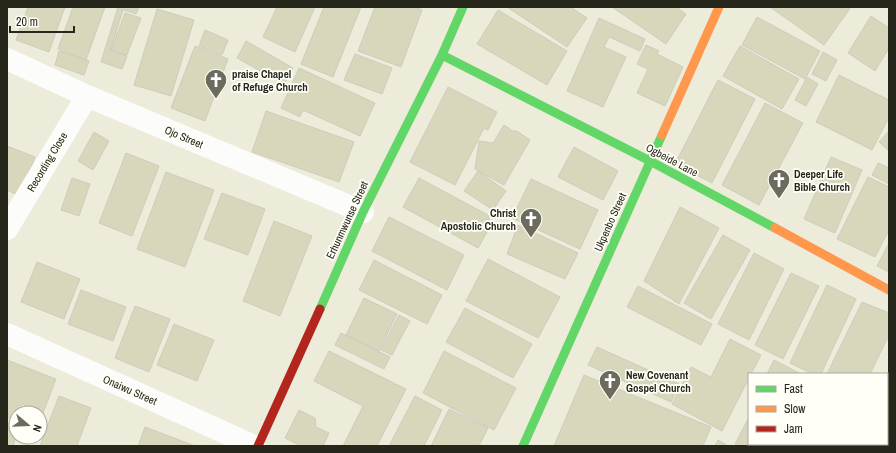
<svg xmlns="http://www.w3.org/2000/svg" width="896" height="453" viewBox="0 0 896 453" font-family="'Archivo Narrow',sans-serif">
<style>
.building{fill:#d8d6bb;stroke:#cdccbe}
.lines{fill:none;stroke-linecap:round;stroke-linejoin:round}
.street{stroke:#fcfcfa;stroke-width:22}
.fast{stroke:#63d668;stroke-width:9}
.slow{stroke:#ff974d;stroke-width:9}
.jam{stroke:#b3261e;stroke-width:9}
.labels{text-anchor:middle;stroke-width:3.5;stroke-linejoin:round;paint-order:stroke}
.poi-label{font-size:11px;font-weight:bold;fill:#27261a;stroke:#fffff8;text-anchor:start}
.street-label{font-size:11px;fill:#27261a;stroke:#fffff8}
</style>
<rect width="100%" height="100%" fill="#edecdb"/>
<!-- building -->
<path class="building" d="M28,7h37l-16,45 -33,-12z
M73,7h32l-19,53 -28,-11z
M118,7h21l-3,7 -13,-4 -13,41 17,5 -5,13 -21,-7z
M277,7h38l-20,45 -32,-15z
M324,7h37l-28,70 -32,-13z
M375,7h40l7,3 -21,57 -43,-16z
M507,7h64l16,11 -20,29z
M612,7h64l10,7 -20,30z
M770,7h81l-27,38z
M157,9l37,11 -23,76 -37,-11z
M498,10l69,41 -20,34 -70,-41z
M125,13l16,5 -14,37 -16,-5z
M871,16l18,12v20l-14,23 -27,-18z
M757,17l63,34 -15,28 -63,-34z
M599,18l46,21 -5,12 -31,-14 -5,10 22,10 -23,50 -36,-16z
M205,30l23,10 -6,15 -23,-9z
M246,41l47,27 -9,16 -47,-26z
M646,45l13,6 -2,3 26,13 -18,39 -28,-13 11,-24 -11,-5z
M195,46l33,13 -23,62 -34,-13z
M740,46l59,33 -17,30 -59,-33z
M59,51l30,10 -5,14 -29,-10z
M823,52l14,8 -11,21 -14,-7z
M355,54l37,14 -10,26 -38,-14z
M299,68l76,35 -15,33 -57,-26 -3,7 -19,-9z
M839,75l50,25v17l-17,33 -56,-28z
M807,77l11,7 -12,22 -11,-6z
M718,80l37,19 -43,84 -37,-19z
M448,87l49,25 -9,18 -4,-2 -29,57 -45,-23z
M765,103l38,20 -44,82 -37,-20z
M266,111l88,31 -15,40 -87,-30z
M504,125l9,6h4l13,9 -26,45 -29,-16 4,-28 14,2z
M889,131v20l-10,-9z
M94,132l15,9 -16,29 -15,-9z
M7,146l28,11 -15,39 -13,-6z
M574,147l44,24 -15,29 -45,-23z
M126,153l33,13 -27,70 -33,-13z
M831,157l31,13 -27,63 -31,-14z
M878,163l11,5v16l-17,-9z
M478,171l28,20 -13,19 -29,-19z
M166,172l48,18 -29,77 -48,-18z
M868,177l21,10v43l-14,27 -38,-18z
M72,178l18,6 -11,32 -18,-6z
M419,178l69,37 3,10 -13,23 -75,-41z
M531,179l67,31 -18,39 -68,-31z
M222,193l43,16 -17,46 -44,-16z
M680,207l39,21 -40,76 -35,-23z
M389,217l75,38 -17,35 -75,-39z
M274,221l38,15 -32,80 -37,-15z
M518,225l60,28 -13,26 -58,-25z
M723,235l27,15 -39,69 -27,-16z
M889,243v29l-12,-6z
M754,253l30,16 -35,71 -31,-16z
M488,259l72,38 -22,41 -72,-37z
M374,260l68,35 -15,29 -68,-34z
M37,262l43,17 -16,40 -43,-17z
M791,273l28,13 -36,73 -28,-14z
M827,285l29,14 -35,75h-8l-23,-11z
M638,286l74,38 -11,21 -74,-38z
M81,290l45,17 -13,34 -45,-17z
M364,298l33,16 -18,37 -33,-16z
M862,302l27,11v22l-19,39h-43z
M135,306l35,13 -21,53 -34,-14z
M465,308l67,36 -19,34 -67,-36z
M399,315l11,6 -18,34 -11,-5z
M174,324l40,16 -17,41 -40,-16z
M341,333l49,24 -6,12 -49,-24z
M730,339l31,16 -10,19h-2v4l-27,53 -50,-27 19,-37 20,10z
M597,347l82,37 -8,18 -83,-37z
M329,351l77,38 -29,57h-34l20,-40 -49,-25z
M444,351l72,37 -22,42 -71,-37z
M7,360l49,19 -13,34 -21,-9 -4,9h-2l-1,7 -8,-3z
M774,360l27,14h-34z
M584,375l127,52 -8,19h-149z
M59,396l32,12 -14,38h-37z
M415,396l27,14 -18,36h-35z
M449,409l39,19 -9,18h-48z
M299,410l16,8 1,9 13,6 -6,13h-22l-16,-8z
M749,417v27h66l3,2h-80l-3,-2z
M7,423l9,3v11l-3,9h-6z
M145,427l50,19h-57z
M718,440l10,6h-13z"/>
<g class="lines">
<!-- street -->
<path class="street" d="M7,59l80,37 276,116
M7,229l80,-133
M7,334l247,112
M887,396l2,-4
M861,446l1,-2"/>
<!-- fast -->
<path class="fast" d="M442,55l208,106 125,67
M320,309l43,-97 79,-157 21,-48
M523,446l139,-311"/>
<!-- slow -->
<path class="slow" d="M662,135l57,-128
M775,228l114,62"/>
<!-- jam -->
<path class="jam" d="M258,446l62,-137"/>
</g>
<!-- icons -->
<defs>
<g id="church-pin" transform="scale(1.15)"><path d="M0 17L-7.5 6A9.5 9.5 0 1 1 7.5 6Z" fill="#6c6b5e" stroke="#fffff8"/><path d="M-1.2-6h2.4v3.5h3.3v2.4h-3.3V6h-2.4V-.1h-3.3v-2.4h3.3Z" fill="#fff"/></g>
</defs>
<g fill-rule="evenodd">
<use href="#church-pin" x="216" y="80"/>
<use href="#church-pin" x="779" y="180"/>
<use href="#church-pin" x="531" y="219"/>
<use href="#church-pin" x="610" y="381"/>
</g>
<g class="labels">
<!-- poi labels -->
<g class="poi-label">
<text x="232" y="78">praise Chapel<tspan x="232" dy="13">of Refuge Church</tspan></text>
<text x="794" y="178">Deeper Life<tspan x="794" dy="13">Bible Church</tspan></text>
<text x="516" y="217" text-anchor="end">Christ<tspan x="516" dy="13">Apostolic Church</tspan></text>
<text x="626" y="379">New Covenant<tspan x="626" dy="13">Gospel Church</tspan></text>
</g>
<!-- street labels -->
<g class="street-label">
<text transform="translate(184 137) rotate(23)" y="4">Ojo Street</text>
<text transform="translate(672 160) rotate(28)" y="4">Ogbeide Lane</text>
<text transform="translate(47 162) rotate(-59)" y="4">Recording Close</text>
<text transform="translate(347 220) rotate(-65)" y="4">Erhunmwunse Street</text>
<text transform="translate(610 222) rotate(-66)" y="4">Ukpenbo Street</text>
<text transform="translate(130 390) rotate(24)" y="4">Onaiwu Street</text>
</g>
</g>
<!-- border -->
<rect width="896" height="453" fill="none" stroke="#27261a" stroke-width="16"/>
<!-- legend -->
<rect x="748" y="373" width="140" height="72" fill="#fffff8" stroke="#a9a89f"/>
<rect x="756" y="386" width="20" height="6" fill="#63d668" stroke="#a9a89f"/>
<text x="784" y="393" font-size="12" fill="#27261a">Fast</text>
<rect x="756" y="406" width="20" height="6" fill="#ff974d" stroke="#a9a89f"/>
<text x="784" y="413" font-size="12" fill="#27261a">Slow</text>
<rect x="756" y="426" width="20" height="6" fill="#b3261e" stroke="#a9a89f"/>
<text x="784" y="433" font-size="12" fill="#27261a">Jam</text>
<!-- north arrow -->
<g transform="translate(28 425) rotate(109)"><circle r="19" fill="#fffff8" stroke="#a9a89f"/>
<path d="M0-3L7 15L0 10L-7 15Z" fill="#6c6b5e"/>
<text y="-6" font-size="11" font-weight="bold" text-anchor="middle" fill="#27261a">N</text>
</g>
<!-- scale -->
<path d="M10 26v6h64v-6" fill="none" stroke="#27261a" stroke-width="2"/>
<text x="16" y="26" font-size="12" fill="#27261a" stroke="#fffff8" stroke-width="3" paint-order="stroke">20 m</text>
</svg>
